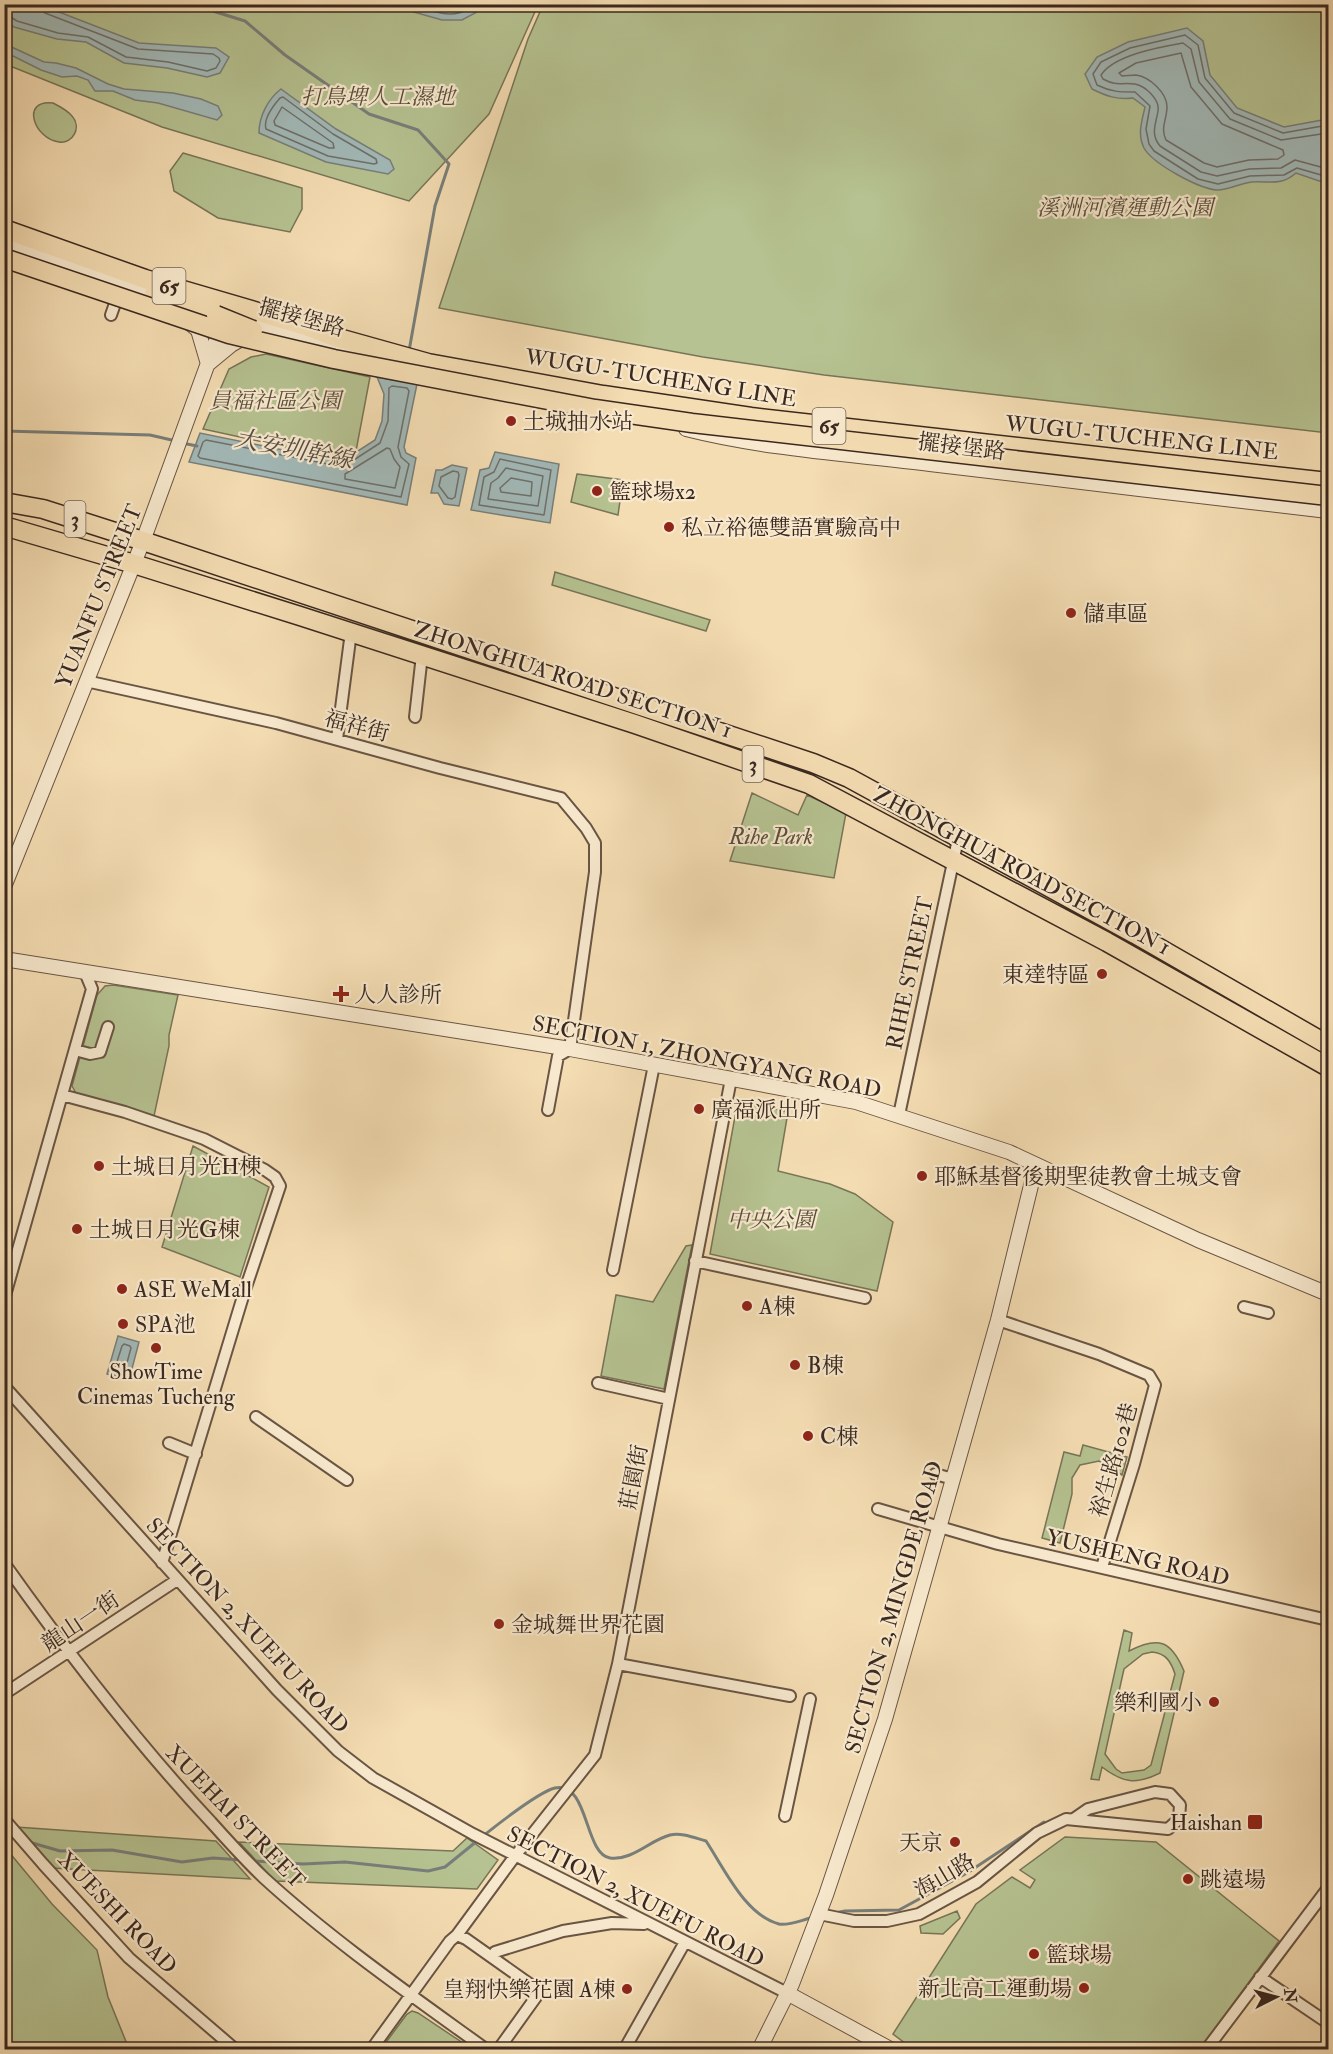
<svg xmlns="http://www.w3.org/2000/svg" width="1333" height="2054" viewBox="0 0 1333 2054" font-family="'IM FELL Double Pica','Noto Serif TC',serif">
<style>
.green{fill:#b6c291;stroke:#787558;stroke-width:1.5;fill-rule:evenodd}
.water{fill:#a2b9b8;stroke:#787f7b;stroke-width:1.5}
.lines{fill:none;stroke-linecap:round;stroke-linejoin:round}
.shore{stroke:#6e706c;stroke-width:1.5}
.stream{stroke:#787f7b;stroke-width:3}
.minor-casing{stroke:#695544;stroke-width:14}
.tertiary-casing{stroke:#695544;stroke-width:16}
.primary-casing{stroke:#3a281f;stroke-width:21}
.trunk-casing{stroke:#3a281f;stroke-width:21}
.minor{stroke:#f8e9ce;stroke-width:10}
.tertiary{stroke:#f8e9ce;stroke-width:14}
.primary{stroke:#f5ddb3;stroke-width:18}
.trunk{stroke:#f5ddb3;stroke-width:18}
.trunk-bridge-casing{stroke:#3a281f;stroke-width:21;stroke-linecap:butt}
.trunk-bridge{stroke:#f5ddb3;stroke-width:18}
.poi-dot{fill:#8f2418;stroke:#f8e9ce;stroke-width:2}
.labels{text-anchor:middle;stroke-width:4.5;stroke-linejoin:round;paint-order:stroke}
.shield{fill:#f8e9ce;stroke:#736254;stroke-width:1.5}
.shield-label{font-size:21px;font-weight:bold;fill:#3a281f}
.park-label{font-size:22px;font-style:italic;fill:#594e3c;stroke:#f8e9ce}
.street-label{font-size:22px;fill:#3a281f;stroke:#f8e9ce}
.poi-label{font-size:22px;fill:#3a281f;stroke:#f8e9ce;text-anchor:start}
.water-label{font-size:24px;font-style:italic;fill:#544c45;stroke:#f8e9ce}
</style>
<rect width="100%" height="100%" fill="#f5ddb3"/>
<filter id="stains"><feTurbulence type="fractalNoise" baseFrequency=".00333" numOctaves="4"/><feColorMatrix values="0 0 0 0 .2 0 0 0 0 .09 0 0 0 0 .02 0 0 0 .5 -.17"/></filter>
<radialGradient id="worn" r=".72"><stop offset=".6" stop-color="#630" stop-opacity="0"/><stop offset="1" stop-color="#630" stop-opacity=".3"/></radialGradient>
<!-- green -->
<path class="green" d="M4,5h534l-49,109 -80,87 -247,-74 -157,-63z
M543,5h785v428l-504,-58 -121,-18 -264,-49 89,-269z
M53,103c6,3 15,8 19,13 10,11 1,28 -13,26 -25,-3 -39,-43 -6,-39z
M183,153l119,35v21l-12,23 -72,-14 -44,-27 -4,-20z
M266,354l104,23 -14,74 -14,8 -139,-30 26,-60 22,-12z
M577,474l46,6 -5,35 -47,-13z
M555,572l155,48 -4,11 -154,-46z
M752,793l46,22 9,-20 39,18 -12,65 -104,-17z
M113,985l65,10 -9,40v11l-15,70 -77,-21 -5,-9 25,-91 8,-9z
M738,1100l50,12 -10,59 52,13 25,10 38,28 -16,69 -167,-37z
M193,1146l76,41 -29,90 -78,-30z
M692,1245l-28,144 -63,-13 15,-81 37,7 33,-56z
M1083,1445l44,12 -5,18 -23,-14 -19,4 -8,13v16l-12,49 -18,-5 22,-86 16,4z
M1124,1630l8,3 -3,18c29,-15 42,-11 55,20l-24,102c-24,12 -37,10 -58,-6l-3,13 -8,-1zM1152,1652c14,1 19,10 23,22l-24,91 -7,5 -22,3 -6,-4 -11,-15 19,-85 19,-15z
M16,1827l200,14 34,38 -199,-11z
M1065,1837l91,5 123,99 -79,108 -286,1 -21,-16 83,-130 36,-27 18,11 5,-8 -15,-10z
M467,1838l31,22 -21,29 -202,-8 -36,-39 214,9z
M4,1846l48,58 45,46 11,47 21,52h-124z
M957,1911l3,7 -17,16 -22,-1 -1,-7z
M412,2011l6,2 54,36h-91l26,-35z"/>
<!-- water -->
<path class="water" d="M4,5h37l98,38 77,5 13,9 -9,16 -13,4 -40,-9 -43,-5 -38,-21 -29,-3 -43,-12 -9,-7z
M389,5h85l3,7 -15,8h-20z
M1187,28l16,13 7,34 27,33 47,19 44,-8v65l-32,-11c-15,13 -25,8 -44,9 -12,1 -25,9 -36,8 -18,-2 -63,-26 -72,-42 -7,-14 -2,-27 1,-41l-12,-9c-16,2 -27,-2 -41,-9l-7,-15 12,-17 31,-15z
M5,44l39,18 12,1 20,5 32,16 16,5 49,4 28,6 17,7 4,9 -5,5 -59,-17 -23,-3 -22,-9h-18l-7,-11 -11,-4 -15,1 -21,-7 -36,-18z
M281,89l55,40 54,31 4,9 -6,5 -62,-12 -67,-29c0,-17 9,-34 22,-44z
M377,377l40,7 -13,63 2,6 10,5 -9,47 -218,-43 11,-29 141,29 34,-22 7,-19 2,-27z
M495,452l64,12 -9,59 -79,-13 9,-40 9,-2z
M452,465l15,3 -8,38 -15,-2 -6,-11h-7l5,-23h6z
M118,1336l21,6 -10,38 -22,-6z"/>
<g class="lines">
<!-- shore -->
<path class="shore" d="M411,4c18,6 40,16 57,5l1,-5
M4,15l5,1 8,5 41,12 30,4 38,20 42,5 39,9 9,-3 4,-7 -1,-3 -6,-4 -75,-5 -93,-36 -3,-4 -1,-5
M1181,53l10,34 31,37 61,26 1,5 -6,4 -29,1 -32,7 -13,-4 -38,-23c-6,-12 1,-21 1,-33 0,-14 -17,-30 -31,-32 -5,0 -10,1 -14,1l-3,-3 17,-10z
M283,97l50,37 43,25 1,4 -3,1 -46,-8 -62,-27c-3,-10 7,-23 14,-31z
M282,107l51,36 1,5h-5l-54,-23 -1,-4z
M1328,125l-45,8 -49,-20 -29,-35 -7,-33 -13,-10 -55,13 -29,14 -8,12 4,11c14,7 23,7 38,7l15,14 -4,23 3,15 5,7 44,28 20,5 32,-8 34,-1 13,-7 31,9
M1328,133l-47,7 -51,-21 -31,-37 -8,-33 -8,-6c-23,4 -69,12 -82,32l2,4c15,8 17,3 32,5 10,2 25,15 23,27 -2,13 -8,23 2,35l41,26 16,4 32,-7 32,-1 14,-8 33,9
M392,386l15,2 2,3 -11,56 3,10 8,7 -8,33 -201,-39 -2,-2 5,-14 3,-2 137,27 37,-24 8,-22 1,-33z
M387,448l3,1 4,10 6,8 -5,21 -50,-9v-5z
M500,459l51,11 -7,45 -65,-10 5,-28 10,-5z
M506,468l37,8 -5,30 -50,-7 3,-16 7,-5z
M453,471l5,1 1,3 -4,22 -3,2 -4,-1 -9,-12 2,-9z
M511,478l21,4 -1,14 -30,-4 -1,-4z
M124,1344l6,2 1,2 -6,22 -3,2 -5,-2 -2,-2 7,-22z"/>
<!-- stream -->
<path class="stream" d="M190,4l55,17 40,34 84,59 49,16 31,34 -14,42 -26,145
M4,431l146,4 26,6
M182,443l15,3
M4,1835l10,3
M483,1836c14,-11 55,-44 72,-48 34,-7 29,66 55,70 22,3 40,-18 60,-23 11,-3 25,3 36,6 18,27 39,74 73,83 9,2 23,-4 32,-6
M29,1842l31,9 52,-1 70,12 31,-4 29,2
M252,1861l51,3 42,-2 83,9 17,-4 32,-26
M835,1913l10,-2 54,-1 68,-37 77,-51"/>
<!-- minor casing -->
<g class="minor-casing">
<path id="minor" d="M111,315l8,-23
M86,681l190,42 164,45 121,30 25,30 9,15v29l-25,177 -12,7 -10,54
M415,717l7,-62
M337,739l14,-107
M75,1050l15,4 10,-2 8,-25
M62,1095l63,17 79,27 61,31 10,7 5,9 -36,107 -82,270
M899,1115l59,-276
M695,1261l170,37
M613,1270l41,-205
M4,1299l88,-310 -7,-17
M1244,1307l24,6
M998,1320l101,34 50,21 6,10 -21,79 -32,103
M598,1383l71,16
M4,1386l273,304 61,61 35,27 100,56 314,159
M256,1417l91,63
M169,1443l27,11
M935,1474l18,5
M878,1509l120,35 330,76
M4,1563c64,90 131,178 207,259 17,19 34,38 53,56 69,63 147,117 223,172
M618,1664l172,32
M4,1694l173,-114
M785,1816l25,-117
M4,1819l39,45 86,94 107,92
M819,1914l35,7h33l32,-7 58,-32 60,-49 29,-14 102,10 11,-10 1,-14 -10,-11 -15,-2 -67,17 -13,9
M457,1935l9,4 65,46 4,5 1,7 -38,53
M495,1952l68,-21 49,-8 32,1
M1260,1977l68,46
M371,2050l79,-109 7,-6 58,-79 80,-101 23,-91 113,-585
M624,2050l61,-108
M1206,2050l122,-162"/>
</g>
<!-- tertiary casing -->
<g class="tertiary-casing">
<path id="tertiary" d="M4,245l158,55
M187,321l11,9 10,34 23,-19 16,-9
M244,323l150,39
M686,429c79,20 163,25 244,35 133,16 265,32 398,47
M4,887l139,-346 80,-219
M4,959l566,90 286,53 153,50 189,88 130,54
M787,1993l105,57
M759,2050l33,-66 34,-89 59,-176 113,-399 38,-155"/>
</g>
<!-- primary casing -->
<g class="primary-casing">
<path id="primary" d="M4,502l39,7 100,32 670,222 36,15 286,156 193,111
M4,526l130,38 166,52 335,108 174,60 298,158 221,125"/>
</g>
<!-- trunk casing -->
<g class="trunk-casing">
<path id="trunk" d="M4,229l141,50 161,47 29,11 93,26 175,32 148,22 577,65
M154,294l62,21 15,3"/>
</g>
<!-- minor -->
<use href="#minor" class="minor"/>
<!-- tertiary -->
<use href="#tertiary" class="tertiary"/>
<!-- primary -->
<use href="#primary" class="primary"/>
<!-- trunk -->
<use href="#trunk" class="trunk"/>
<!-- trunk-bridge casing -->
<g class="trunk-bridge-casing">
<path id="trunk-bridge" d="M4,258l225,76 105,25 261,50 97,14 636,73
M216,315l37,15"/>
</g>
<!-- trunk-bridge -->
<use href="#trunk-bridge" class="trunk-bridge"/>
</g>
<!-- markers -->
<g class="poi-dot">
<circle cx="511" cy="421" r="6"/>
<circle cx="597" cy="491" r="6"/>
<circle cx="669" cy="527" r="6"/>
<circle cx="1071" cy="613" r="6"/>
<circle cx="1102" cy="974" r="6"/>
<path d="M338 985h6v6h6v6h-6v6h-6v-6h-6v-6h6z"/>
<circle cx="699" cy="1109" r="6"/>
<circle cx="99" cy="1166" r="6"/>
<circle cx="922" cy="1176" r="6"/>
<circle cx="77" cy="1229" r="6"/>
<circle cx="122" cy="1289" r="6"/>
<circle cx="747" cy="1306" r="6"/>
<circle cx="123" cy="1324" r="6"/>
<circle cx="156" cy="1348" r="6"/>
<circle cx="795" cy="1365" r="6"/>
<circle cx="808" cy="1436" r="6"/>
<circle cx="499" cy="1624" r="6"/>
<circle cx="1214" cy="1702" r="6"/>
<rect x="1247" y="1814" width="16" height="16" rx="3"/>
<circle cx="955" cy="1842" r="6"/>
<circle cx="1188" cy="1879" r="6"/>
<circle cx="1034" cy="1954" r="6"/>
<circle cx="1084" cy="1988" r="6"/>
<circle cx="627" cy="1989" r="6"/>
</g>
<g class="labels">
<!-- shield labels -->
<g class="shield">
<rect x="152.5" y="268" width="33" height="36" rx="4.5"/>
<rect x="812.5" y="408" width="33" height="36" rx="4.5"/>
<rect x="64.5" y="501" width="21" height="36" rx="4.5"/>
<rect x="742.5" y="746" width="21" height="36" rx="4.5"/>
</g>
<g class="shield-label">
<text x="169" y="293">65</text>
<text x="829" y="433">65</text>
<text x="75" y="526">3</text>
<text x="753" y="771">3</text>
</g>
<!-- park labels -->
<g class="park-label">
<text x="378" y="104">打鳥埤人工濕地</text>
<text x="1125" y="215">溪洲河濱運動公園</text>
<text x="275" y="408">員福社區公園</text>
<text x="771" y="844">Rihe Park</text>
<text x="771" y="1227">中央公園</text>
</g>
<!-- street labels -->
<g class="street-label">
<text transform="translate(302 317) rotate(15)" y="8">擺接堡路</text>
<text transform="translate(661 377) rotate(9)" y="8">WUGU-TUCHENG LINE</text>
<text transform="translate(1142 437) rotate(6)" y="8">WUGU-TUCHENG LINE</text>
<text transform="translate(962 446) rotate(7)" y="8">擺接堡路</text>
<text transform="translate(98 596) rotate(-68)" y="8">YUANFU STREET</text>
<text transform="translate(573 679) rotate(18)" y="8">ZHONGHUA ROAD SECTION 1</text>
<text transform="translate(357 725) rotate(15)" y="8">福祥街</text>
<text transform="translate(1022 870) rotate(28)" y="8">ZHONGHUA ROAD SECTION 1</text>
<text transform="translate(909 973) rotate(-78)" y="8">RIHE STREET</text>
<text transform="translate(707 1056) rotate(11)" y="8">SECTION 1, ZHONGYANG ROAD</text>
<text transform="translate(1113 1460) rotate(-74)" y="8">裕生路102巷</text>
<text transform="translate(633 1477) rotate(-79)" y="8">莊園街</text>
<text transform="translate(1138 1557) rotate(13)" y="8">YUSHENG ROAD</text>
<text transform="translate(893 1607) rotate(-74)" y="8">SECTION 2, MINGDE ROAD</text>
<text transform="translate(80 1621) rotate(-34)" y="8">龍山一街</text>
<text transform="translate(248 1625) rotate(47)" y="8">SECTION 2, XUEFU ROAD</text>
<text transform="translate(236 1816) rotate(46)" y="8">XUEHAI STREET</text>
<text transform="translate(944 1875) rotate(-31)" y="8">海山路</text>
<text transform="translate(636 1896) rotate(27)" y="8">SECTION 2, XUEFU ROAD</text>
<text transform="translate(118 1912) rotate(46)" y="8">XUESHI ROAD</text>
</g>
<!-- poi labels -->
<g class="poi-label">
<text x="523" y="429">土城抽水站</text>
<text x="609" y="499">籃球場x2</text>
<text x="681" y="535">私立裕德雙語實驗高中</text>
<text x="1083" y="621">儲車區</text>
<text x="1090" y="982" text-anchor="end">東達特區</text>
<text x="354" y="1002">人人診所</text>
<text x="711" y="1117">廣福派出所</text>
<text x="111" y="1174">土城日月光H棟</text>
<text x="934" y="1184">耶穌基督後期聖徒教會土城支會</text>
<text x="89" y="1237">土城日月光G棟</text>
<text x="134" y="1297">ASE WeMall</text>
<text x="759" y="1314">A棟</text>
<text x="135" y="1332">SPA池</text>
<text x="807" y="1373">B棟</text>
<text x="156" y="1379" text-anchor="middle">ShowTime<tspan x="156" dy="25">Cinemas Tucheng</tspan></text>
<text x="820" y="1444">C棟</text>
<text x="511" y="1632">金城舞世界花園</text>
<text x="1202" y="1710" text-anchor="end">樂利國小</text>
<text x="1242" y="1830" text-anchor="end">Haishan</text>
<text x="943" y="1850" text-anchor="end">天京</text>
<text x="1200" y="1887">跳遠場</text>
<text x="1046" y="1962">籃球場</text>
<text x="1072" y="1996" text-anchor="end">新北高工運動場</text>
<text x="615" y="1997" text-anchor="end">皇翔快樂花園 A棟</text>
</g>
<!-- water labels -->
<g class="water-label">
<text transform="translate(294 449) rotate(11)" y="8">大安圳幹線</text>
</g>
</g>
<!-- margin -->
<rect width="1333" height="2054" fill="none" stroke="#f5ddb3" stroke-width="24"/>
<rect x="6" y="6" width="1321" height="2042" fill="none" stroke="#3a281f" stroke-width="3"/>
<rect x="12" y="12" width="1309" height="2030" fill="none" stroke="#3a281f" stroke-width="1.5"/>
<!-- north arrow -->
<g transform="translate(1276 1997) rotate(84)" stroke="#f8e9ce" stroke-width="4.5" paint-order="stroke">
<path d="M0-4.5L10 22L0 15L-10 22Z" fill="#3a281f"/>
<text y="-9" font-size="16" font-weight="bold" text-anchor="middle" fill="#3a281f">N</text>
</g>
<rect width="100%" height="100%" filter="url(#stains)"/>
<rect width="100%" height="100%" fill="url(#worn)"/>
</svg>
